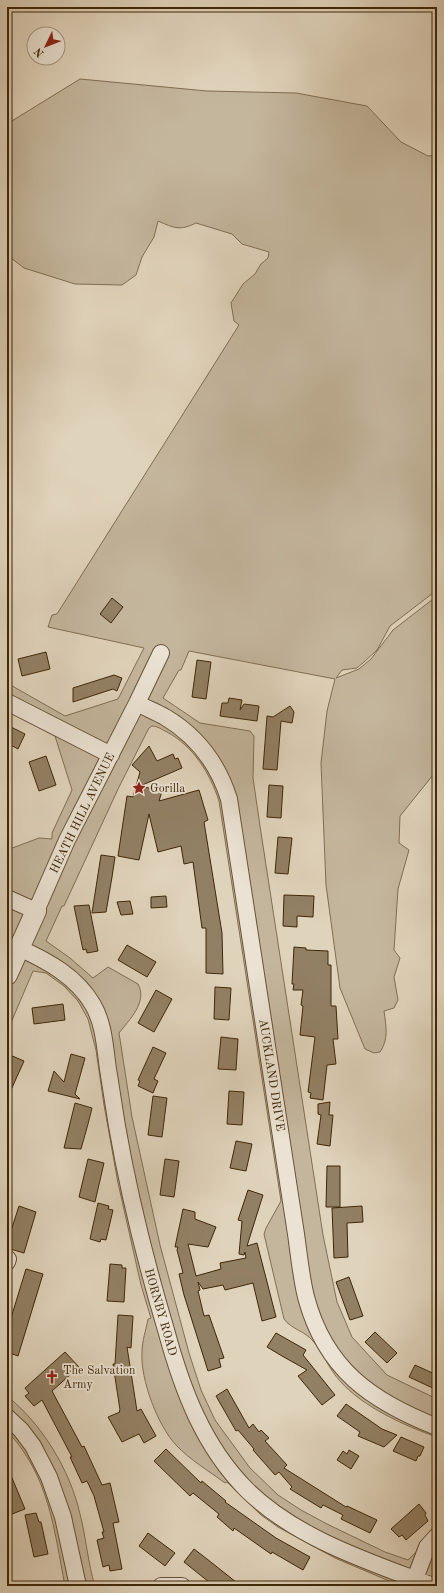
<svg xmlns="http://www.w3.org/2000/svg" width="444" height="1593" viewBox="0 0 444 1593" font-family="'Old Standard TT',serif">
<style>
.green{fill:#c4b69d;stroke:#816e52}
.building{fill:#928065;stroke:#3e2708}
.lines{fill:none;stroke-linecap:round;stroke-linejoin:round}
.minor-casing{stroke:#665235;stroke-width:18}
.tertiary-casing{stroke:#665235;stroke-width:22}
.minor{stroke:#ebe2d3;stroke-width:16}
.tertiary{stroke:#ebe2d3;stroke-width:20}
.labels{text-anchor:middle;stroke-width:3.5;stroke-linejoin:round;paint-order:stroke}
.poi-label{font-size:12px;fill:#3e2708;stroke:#ebe2d3;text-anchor:start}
.street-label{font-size:12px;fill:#3e2708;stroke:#ebe2d3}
</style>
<rect width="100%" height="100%" fill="#e0d3bb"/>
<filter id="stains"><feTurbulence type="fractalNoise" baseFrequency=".005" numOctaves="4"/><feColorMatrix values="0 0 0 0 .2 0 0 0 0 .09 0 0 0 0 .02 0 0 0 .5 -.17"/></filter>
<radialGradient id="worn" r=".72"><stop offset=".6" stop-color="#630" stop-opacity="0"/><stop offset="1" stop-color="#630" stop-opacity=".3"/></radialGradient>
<!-- green -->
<path class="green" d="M80,79l127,12 89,2 71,13 34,36 27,14 9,-1v435l-47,36 -13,24 -13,12 -7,6 -15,2 -6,8 23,-9 12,-10 22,-29 44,-34v174l-37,46 -1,27 10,7 -11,39 -4,61 6,8 -6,19 4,23 -4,8 -10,3c2,15 5,28 -4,41l-6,1 -9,-4 -25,-61 -14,-103 -5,-122 6,-52 8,-32 -146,-28 -8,19h-2l-16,28 37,25 50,8 4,5 -1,42 7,48 63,409 14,67 15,35 35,38 50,24v38c-32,-11 -74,-30 -97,-56 -11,-12 -17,-28 -27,-40 -8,-10 -22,-12 -29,-22l-20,-85 2,-6 15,-27 -62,-400c-9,-28 -26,-55 -52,-69 -5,-2 -9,-6 -15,-6l-3,2 -30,59 -55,119h-2l-16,35 24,17 23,20 15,-11 30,17c10,18 -9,36 -19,49l13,84 28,128 29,108 12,37 14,30 35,48 28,27 23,15 26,14 58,28 23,8 8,-8 5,-11 16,-15v60h-36l-66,-28 -57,-31 -17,-12 -34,-33 -2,1c-16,-12 -35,-23 -49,-38 -18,-19 -36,-66 -34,-93 0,-11 4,-22 6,-33l3,-1 -1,-3 -9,-30 -23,-102 -14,-78 -8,-55 -8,-31 -10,-18 -14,-15 -18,-13 -13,-2 -26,61v-182l32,-12 13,1v-6l20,-43 -17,-54 -48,-25v-28l58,33 53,-17 26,-51 -96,-21 4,-12 5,-1 182,-289 -5,-4 -3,-18 12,-19 12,-10 6,-10 7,-6 1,-6 -27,-8 -10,-10 -36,-11c-16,8 -22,5 -38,-2l-4,16 -12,20 -6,18 -14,10 -47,-1 -51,-16 -17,-13v-131z
M7,1396c35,28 63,74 73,118 6,23 8,50 15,72h-30c-11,-57 -16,-111 -58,-155z"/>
<!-- building -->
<path class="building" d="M112,598l11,9 -12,16 -11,-9z
M46,652l4,17 -28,7 -4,-17z
M197,660l14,2 -5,37 -14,-2z
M114,675l8,3 -5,13 -4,-2 -40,13v-14z
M229,698l13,2 -2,10 4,-6 15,2 -2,15 -37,-5 2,-13h6z
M290,706l4,6 -2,11 -11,-2 -4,49 -14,-1 4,-53 6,1z
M7,725l18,9 -7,15 -11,-6z
M149,746l8,15 16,-7 2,5 3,-1 4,10 -42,18 22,5 -3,10 40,-11 9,30 -4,2 18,111 1,41 -17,-1v-45h-4l-9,-66 -9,2 -3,-18 -23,6 -9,-38 -10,46 -21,-4 9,-60 6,1 7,-25 -8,-7z
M46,756l10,29 -17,6 -10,-29z
M269,785l14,1 -2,32 -14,-1z
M278,837l14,1 -4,36 -13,-1z
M101,855l14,2 -3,20 -6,35 -14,1z
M284,895l30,1 -1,21 -16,-1v11l-14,-1z
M166,896l1,11 -16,1v-11z
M130,901l3,13 -12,1 -4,-13z
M89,905l9,46 -11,2 -1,-4 -3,1 -9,-44z
M127,945l29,17 -9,15 -29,-17z
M294,947l12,1v2l22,1v14h3v41h5l2,33h-5l3,25 -9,1 -4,35 -13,-2 1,-5 -3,-1 7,-55 -15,-2 3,-29 -2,-1 2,-15h-10l1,-6h-2z
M215,987l16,1 -2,32 -15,-1z
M156,990l16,9 -18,33 -16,-9z
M63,1004l2,16 -31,4 -2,-16z
M221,1037l17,2 -2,31 -18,-1z
M153,1047l13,6 -12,26 4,2 -5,12 -15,-7 2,-5 -2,-1z
M71,1054l14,4 -10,36 5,5 -32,-8 6,-20 10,11z
M10,1055l14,6 -17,38v-37z
M229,1091l15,1 -2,33 -15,-1z
M153,1096l14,2 -5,39 -14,-2z
M330,1102l-1,13h4l-3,31 -13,-2 4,-29 -3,-1v-10z
M75,1103l17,5 -4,16 -7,25 -17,-1z
M236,1141l16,3 -6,27 -16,-3z
M88,1159l16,4 -9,39 -16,-5z
M165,1159l14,2 -5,36 -14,-2z
M327,1166h13v41h-14z
M248,1190l15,5 -16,51 10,-3 19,74 -14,4 -9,-38 -28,7 -2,-5 -20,4 -5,-7 2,8 -2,1 6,25 5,-1 15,43 -5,1 2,8 -13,4 -24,-76 -5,-21 4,-1 -6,-23 1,-3h-3l8,-38 12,3v7l21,8 -8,20 -20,-3 8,32 25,-7 -1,-6 26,-5 -1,-6 -1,3 -5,-1 3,-33 -4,-1z
M98,1203l11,3 -1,3 5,1 -7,30 -5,-1 -1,3 -10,-3z
M19,1206l17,6 -12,41 -17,-5v-5z
M362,1206l1,16 -16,1 1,34 -14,1 -2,-50z
M110,1264l12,1v3h4l-2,34 -17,-1z
M26,1269l17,5 -25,82 -11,-4v-21z
M349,1277l14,39 -13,4 -14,-38z
M118,1315l15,1 -2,32 -4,-1 10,64 4,-2 15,27 -12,7 -5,-9 -17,8 -14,-25 12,-5 -1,-1 1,-1 -7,-46h2z
M375,1332l22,21 -10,10 -22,-21z
M276,1333l30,17 -3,5 32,40 -13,10 -24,-29 9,-6 -25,-14 -15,-9z
M65,1352l14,15 -27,24 30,56 2,-1 18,39 8,-2 9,39 -6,1 9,46 -12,2 -1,-6 -6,2 -6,-27 7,-2 -2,-6h2l-10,-36 -7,-15 -5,2 -12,-26h2l-30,-57 -8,6 -9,-10 4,-3 -4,-5z
M415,1365l22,10v15l-28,-13z
M227,1389l22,39 4,-4 6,8 2,-2 8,8 -4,3 22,24 -3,3 62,39 1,-1 30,14 -7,13 -29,-14 2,-4 -20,-10 -2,3 -31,-19 2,-2 -13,-15 -4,3 -22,-25 1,-1 -16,-19 -2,1 -20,-35z
M346,1404l36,25 15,6 -13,12 -26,-11 2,-4 -23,-16z
M401,1437l23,10 -4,9h-2l-2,5 -23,-10z
M166,1449l35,34 1,-2 24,20 -1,1 51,36 34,19 -7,13 -31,-18 -1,2 -37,-26 -1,3 -16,-14 2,-3 -26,-21 -3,3 -36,-35z
M349,1450l10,6 -8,13 -14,-9 6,-9 4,3z
M7,1466l18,43 -18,7z
M419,1504l7,9 -1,2 3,6 -22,19 -4,-5 -3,2 -8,-8z
M36,1513l3,9h2l7,32 -14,3 -9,-42z
M148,1533l27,20 -10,13 -26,-20z
M194,1549l13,10 34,27h-27l-30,-24z"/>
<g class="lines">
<!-- minor casing -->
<g class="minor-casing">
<path id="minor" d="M7,702l104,53
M137,703c9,5 19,9 28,14 32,19 53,47 64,82l67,435c3,21 5,43 10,63 19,72 65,104 131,130
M7,898l29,13 31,-71 70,-137 24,-50
M19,948c29,13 58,29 74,57 11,19 12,43 15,64 3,19 6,38 9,57 12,69 29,137 49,204 16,59 37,116 81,160 50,49 123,72 186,96
M7,1262l1,-3
M7,1417l14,13 12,16 16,31 14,40 15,69
M415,1579l12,-32 10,-11
M161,1586h21"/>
</g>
<!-- tertiary casing -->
<g class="tertiary-casing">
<path id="tertiary" d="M7,975l29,-64"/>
</g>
<!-- minor -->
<use href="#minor" class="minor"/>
<!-- tertiary -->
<use href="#tertiary" class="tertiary"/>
</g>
<!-- icons -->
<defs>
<g id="sight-bare" transform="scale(1.08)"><path d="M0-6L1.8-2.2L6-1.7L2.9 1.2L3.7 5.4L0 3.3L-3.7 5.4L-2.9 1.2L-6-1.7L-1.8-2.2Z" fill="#8f2418" stroke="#ebe2d3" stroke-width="2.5" paint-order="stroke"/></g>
<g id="church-bare" transform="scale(1.08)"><path d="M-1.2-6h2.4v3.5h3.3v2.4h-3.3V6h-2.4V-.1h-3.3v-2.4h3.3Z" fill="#8f2418" stroke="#ebe2d3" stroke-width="2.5" paint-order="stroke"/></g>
</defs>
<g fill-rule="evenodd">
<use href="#sight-bare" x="139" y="788"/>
<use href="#church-bare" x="52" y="1377"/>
</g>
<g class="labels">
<!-- poi labels -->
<g class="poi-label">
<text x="150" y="792">Gorilla</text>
<text x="63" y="1374">The Salvation<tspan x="63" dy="14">Army</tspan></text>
</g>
<!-- street labels -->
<g class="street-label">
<text transform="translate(82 813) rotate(-64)" y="4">HEATH HILL AVENUE</text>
<text transform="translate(272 1075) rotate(81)" y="4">AUCKLAND DRIVE</text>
<text transform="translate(161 1312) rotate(74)" y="4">HORNBY ROAD</text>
</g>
</g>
<!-- margin -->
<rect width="444" height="1593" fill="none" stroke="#e0d3bb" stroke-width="24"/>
<rect x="8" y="8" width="428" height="1577" fill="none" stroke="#3e2708" stroke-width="2"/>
<rect x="12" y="12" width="420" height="1569" fill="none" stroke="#3e2708"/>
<!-- north arrow -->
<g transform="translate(46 46) rotate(227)"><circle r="19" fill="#ebe2d3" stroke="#a69782"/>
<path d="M0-3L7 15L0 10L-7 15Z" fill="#8f2418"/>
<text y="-6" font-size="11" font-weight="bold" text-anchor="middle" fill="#3e2708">N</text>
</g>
<rect width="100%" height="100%" filter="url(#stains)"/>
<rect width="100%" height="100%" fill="url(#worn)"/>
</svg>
